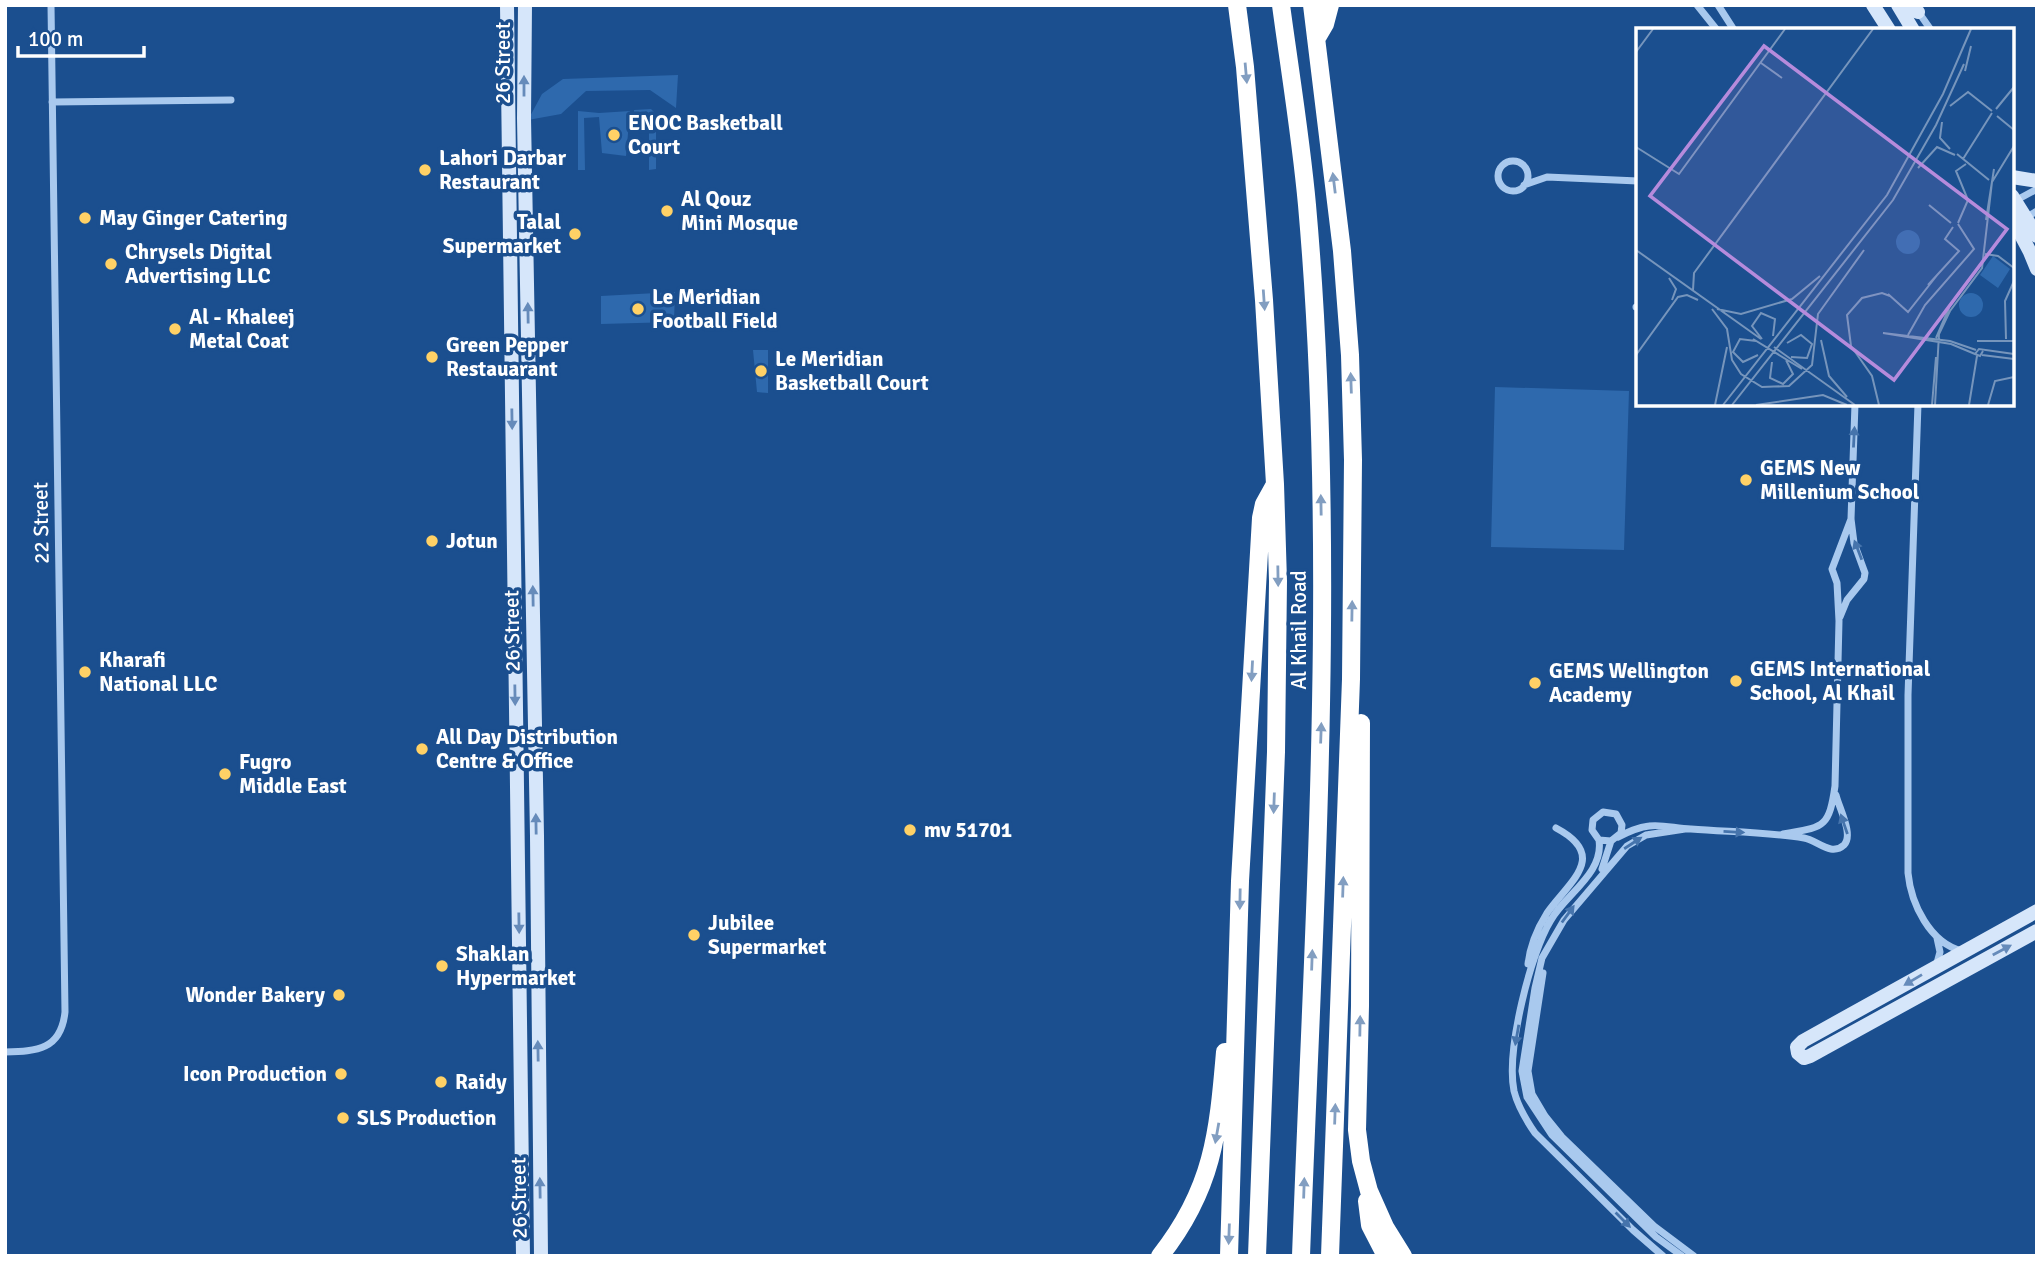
<svg xmlns="http://www.w3.org/2000/svg" width="2042" height="1261" viewBox="0 0 2042 1261" font-family="Signika,sans-serif">
<style>
.green{fill:#2e69ad}
.lines{fill:none;stroke-linecap:round;stroke-linejoin:round}
.street{stroke:#a9c9ee;stroke-width:7}
.secondary{stroke:#d6e6fa;stroke-width:14}
.highway{stroke:#fff;stroke-width:18}
.oneway{fill:#829ec1}
.oneway2{fill:#668bba}
.oneway3{fill:#4674ac}
.poi-dot{fill:#ffd166;stroke:#1b4f8f;stroke-width:2.5}
.labels{text-anchor:middle;stroke-width:7;stroke-linejoin:round;paint-order:stroke}
.street-label{font-size:21px;fill:#fff;stroke:#1b4f8f}
.poi-label{font-size:21px;font-weight:bold;fill:#fff;stroke:#1b4f8f;text-anchor:start}
.inset-road{fill:none;stroke:#7695bc;stroke-width:2}
.view{fill:#b68bdc;fill-opacity:0.15;stroke:#b68bdc;stroke-width:3.5}
.inset-edge{fill:none;stroke:#fff;stroke-width:3.5}
</style>
<rect width="100%" height="100%" fill="#1b4f8f"/>
<!-- green -->
<path class="green" d="M678,75l-2,33 -26,-18 -64,1 -25,23 -33,6 14,-26 21,-15z
M651,109l5,5v55l-7,1v-54h-15v-6z
M578,111l21,2 31,-2 -4,45 -24,-3 -3,-36 -15,1 1,52h-7z
M675,292l-1,30 -73,2v-28z
M753,350h15v43l-11,-1z
M1495,387l134,4 -5,159 -133,-3z"/>
<g class="lines">
<!-- street -->
<path class="street" d="M1697,5l20,25
M1718,5l16,25
M1917,10l14,20
M52,102l179,-2
M1498 176a15 15 0 1 1 30 0a15 15 0 1 1-30 0Z
M1524,185l23,-8 91,4
M2013,202l24,-13
M2025,218l12,-7
M1636,307h2
M1918,404l-10,291v178c3,31 22,70 54,78
M1840,617l7,-17 17,-21 1,-6 -11,-30 -3,-24 4,-115
M1783,834c40,-7 46,-5 52,-48l4,-165 -2,-38 -5,-14 19,-50
M1618,837c10,-5 20,-10 31,-11 14,-2 28,3 42,3 38,3 76,3 113,9 13,2 27,19 40,7 10,-10 -5,-37 -8,-50
M1599,840c5,33 -33,54 -48,80 -21,34 -45,131 -37,171 4,16 12,29 21,42l98,97 30,26
M1602,869l9,-28 10,-8 1,-8 -6,-11 -13,-2 -10,8 -1,10 7,10 12,1
M1937,938l3,14 -3,11
M1528,964c2,-18 9,-35 19,-51 23,-32 62,-57 9,-85
M1543,973l-15,98 4,23 13,22 17,21 92,89 40,30
M5,1052c32,-1 56,-2 60,-40l-14,-1007
M1682,1256l-26,-19 -104,-102 -25,-38 -5,-26 13,-83 7,-30 22,-38 63,-74 19,-11 39,-6"/>
<!-- secondary -->
<path class="secondary" d="M507,5l16,1251
M525,5l-1,113 13,718 4,420
M1873,5l16,25
M1898,5l15,25
M1904,5l14,7
M2012,177l25,4
M2012,196l25,40
M2012,218l18,34 7,17
M2037,911l-234,130 -6,6 1,6 6,5 6,-2 227,-125"/>
<!-- highway -->
<path class="highway" d="M1237,5l8,62 19,233 11,184 3,97 -2,171 -19,504
M1281,5c9,67 20,133 26,200 31,350 7,701 -6,1051
M1312,5l30,246 8,104 3,105 -2,219 -21,577
M1318,36l7,-12 5,-19
M1361,723l-1,283 -3,124 4,31 8,30 16,36 18,29
M1367,1201l3,24 16,31
M1160,1256c53,-67 58,-122 65,-204
M1229,1256l11,-375 21,-363 3,-14 10,-18"/>
</g>
<!-- one-way arrows -->
<defs><path id="oneway-solid" d="M-6-.8H1V-3.2L6.5 0L1 3.2V.8H-6Z" transform="scale(1.75)"/></defs>
<g class="oneway">
<use href="#oneway-solid" transform="translate(1246 73) rotate(85)"/>
<use href="#oneway-solid" transform="translate(1334 183) rotate(-97)"/>
<use href="#oneway-solid" transform="translate(1264 300) rotate(86)"/>
<use href="#oneway-solid" transform="translate(1351 383) rotate(-92)"/>
<use href="#oneway-solid" transform="translate(1321 505) rotate(-91)"/>
<use href="#oneway-solid" transform="translate(1278 576) rotate(89)"/>
<use href="#oneway-solid" transform="translate(1352 611) rotate(-89)"/>
<use href="#oneway-solid" transform="translate(1252 671) rotate(93)"/>
<use href="#oneway-solid" transform="translate(1321 733) rotate(-88)"/>
<use href="#oneway-solid" transform="translate(1274 803) rotate(92)"/>
<use href="#oneway-solid" transform="translate(1343 887) rotate(-88)"/>
<use href="#oneway-solid" transform="translate(1240 899) rotate(91)"/>
<use href="#oneway-solid" transform="translate(1312 960) rotate(-88)"/>
<use href="#oneway-solid" transform="translate(1360 1026) rotate(-89)"/>
<use href="#oneway-solid" transform="translate(1335 1114) rotate(-88)"/>
<use href="#oneway-solid" transform="translate(1217 1133) rotate(100)"/>
<use href="#oneway-solid" transform="translate(1304 1188) rotate(-88)"/>
<use href="#oneway-solid" transform="translate(1229 1234) rotate(92)"/>
</g>
<g class="oneway2">
<use href="#oneway-solid" transform="translate(524 86) rotate(-90)"/>
<use href="#oneway-solid" transform="translate(528 313) rotate(-91)"/>
<use href="#oneway-solid" transform="translate(512 419) rotate(89)"/>
<use href="#oneway-solid" transform="translate(533 596) rotate(-91)"/>
<use href="#oneway-solid" transform="translate(515 695) rotate(89)"/>
<use href="#oneway-solid" transform="translate(536 824) rotate(-91)"/>
<use href="#oneway-solid" transform="translate(519 923) rotate(89)"/>
<use href="#oneway-solid" transform="translate(2002 950) rotate(-28)"/>
<use href="#oneway-solid" transform="translate(1913 980) rotate(149)"/>
<use href="#oneway-solid" transform="translate(538 1051) rotate(-91)"/>
<use href="#oneway-solid" transform="translate(540 1188) rotate(-91)"/>
</g>
<g class="oneway3">
<use href="#oneway-solid" transform="translate(1854 437) rotate(-87)"/>
<use href="#oneway-solid" transform="translate(1858 550) rotate(-111)"/>
<use href="#oneway-solid" transform="translate(1844 824) rotate(-109)"/>
<use href="#oneway-solid" transform="translate(1734 832) rotate(3)"/>
<use href="#oneway-solid" transform="translate(1633 843) rotate(-33)"/>
<use href="#oneway-solid" transform="translate(1568 914) rotate(-54)"/>
<use href="#oneway-solid" transform="translate(1517 1035) rotate(100)"/>
<use href="#oneway-solid" transform="translate(1623 1220) rotate(45)"/>
</g>
<!-- markers -->
<g class="poi-dot">
<circle cx="614" cy="135" r="7"/>
<circle cx="425" cy="170" r="7"/>
<circle cx="667" cy="211" r="7"/>
<circle cx="85" cy="218" r="7"/>
<circle cx="575" cy="234" r="7"/>
<circle cx="111" cy="264" r="7"/>
<circle cx="638" cy="309" r="7"/>
<circle cx="175" cy="329" r="7"/>
<circle cx="432" cy="357" r="7"/>
<circle cx="761" cy="371" r="7"/>
<circle cx="1746" cy="480" r="7"/>
<circle cx="432" cy="541" r="7"/>
<circle cx="85" cy="672" r="7"/>
<circle cx="1736" cy="681" r="7"/>
<circle cx="1535" cy="683" r="7"/>
<circle cx="422" cy="749" r="7"/>
<circle cx="225" cy="774" r="7"/>
<circle cx="910" cy="830" r="7"/>
<circle cx="694" cy="935" r="7"/>
<circle cx="442" cy="966" r="7"/>
<circle cx="339" cy="995" r="7"/>
<circle cx="341" cy="1074" r="7"/>
<circle cx="441" cy="1082" r="7"/>
<circle cx="343" cy="1118" r="7"/>
</g>
<g class="labels">
<!-- street labels -->
<g class="street-label">
<text transform="translate(503 63) rotate(-90)" y="7">26 Street</text>
<text transform="translate(41 523) rotate(-91)" y="7">22 Street</text>
<text transform="translate(1299 630) rotate(-90)" y="7">Al Khail Road</text>
<text transform="translate(512 631) rotate(-91)" y="7">26 Street</text>
<text transform="translate(519 1198) rotate(-91)" y="7">26 Street</text>
</g>
<!-- poi labels -->
<g class="poi-label">
<text x="628" y="130">ENOC Basketball<tspan x="628" dy="24">Court</tspan></text>
<text x="439" y="165">Lahori Darbar<tspan x="439" dy="24">Restaurant</tspan></text>
<text x="681" y="206">Al Qouz<tspan x="681" dy="24">Mini Mosque</tspan></text>
<text x="99" y="225">May Ginger Catering</text>
<text x="561" y="229" text-anchor="end">Talal<tspan x="561" dy="24">Supermarket</tspan></text>
<text x="125" y="259">Chrysels Digital<tspan x="125" dy="24">Advertising LLC</tspan></text>
<text x="652" y="304">Le Meridian<tspan x="652" dy="24">Football Field</tspan></text>
<text x="189" y="324">Al - Khaleej<tspan x="189" dy="24">Metal Coat</tspan></text>
<text x="446" y="352">Green Pepper<tspan x="446" dy="24">Restauarant</tspan></text>
<text x="775" y="366">Le Meridian<tspan x="775" dy="24">Basketball Court</tspan></text>
<text x="1760" y="475">GEMS New<tspan x="1760" dy="24">Millenium School</tspan></text>
<text x="446" y="548">Jotun</text>
<text x="99" y="667">Kharafi<tspan x="99" dy="24">National LLC</tspan></text>
<text x="1750" y="676">GEMS International<tspan x="1750" dy="24">School, Al Khail</tspan></text>
<text x="1549" y="678">GEMS Wellington<tspan x="1549" dy="24">Academy</tspan></text>
<text x="436" y="744">All Day Distribution<tspan x="436" dy="24">Centre &amp; Office</tspan></text>
<text x="239" y="769">Fugro<tspan x="239" dy="24">Middle East</tspan></text>
<text x="924" y="837">mv 51701</text>
<text x="708" y="930">Jubilee<tspan x="708" dy="24">Supermarket</tspan></text>
<text x="456" y="961">Shaklan<tspan x="456" dy="24">Hypermarket</tspan></text>
<text x="325" y="1002" text-anchor="end">Wonder Bakery</text>
<text x="327" y="1081" text-anchor="end">Icon Production</text>
<text x="455" y="1089">Raidy</text>
<text x="357" y="1125">SLS Production</text>
</g>
</g>
<!-- overview -->
<g transform="translate(1636 28)">
<rect width="378" height="378" fill="#1b4f8f"/>
<path d="M260 214a12 12 0 1 1 24 0a12 12 0 1 1-24 0ZM357,228l17,13 -12,19 -18,-13zM323 277a12 12 0 1 1 24 0a12 12 0 1 1-24 0Z" fill="#2e69ad"/>
<path class="inset-road" d="M0,24l17,-23M125,35l21,15M329,43l6,-25M314,78l18,-14 24,19M360,81l18,-22M361,88l17,14M306,94l-2,16 10,11M0,119l43,27 106,-145M321,126l32,26M327,131l29,-46M282,140l19,-21 18,8M293,177l22,18M350,192l8,-51M322,195l10,-23 -12,-29 10,-7M0,222l125,89M349,226l13,2 16,12M33,250l7,11 -4,11M292,257l31,-34 -14,-12 8,-12M57,262l1,-17 179,-244M252,266l20,18 30,-38M76,281l15,20 5,31 9,14 21,13 27,-1 23,-21 6,-51 46,-64M81,281l24,5 51,-15 28,-23M272,307l17,-30 49,-56 -16,-25M300,310l13,-30M117,311l49,30M126,311l-10,-13 9,-13 14,6 -2,17M370,311l-1,-38 9,-20M185,312l8,36 18,21M120,313l-16,-2 -7,13 10,10 15,-7M341,313h37M151,315l14,-8 11,9 -5,14 -16,-1M138,319l81,58M347,323l-3,5 -5,-2 4,-5 35,5M339,326l-24,-10 -68,-11 67,8 26,9M0,327l42,-58 9,-2 11,5M346,327l32,4M136,334l-2,16 13,6 10,-10 -7,-14M79,377l12,-58M87,377l164,-210 56,-101 28,-65M96,377l161,-205 43,-75 28,-61M120,377l67,-10 24,10M243,377l-7,-29 -21,-30 -4,-31 15,-17 20,-5 8,3M296,377l4,-48M299,377l4,-71 11,-23 32,-43 10,-86 22,-36M333,377l8,-49M352,377l7,-24 19,-4"/>
<path class="view" d="M128,18l243,183 -113,151 -244,-184z"/>
<rect width="378" height="378" class="inset-edge"/>
</g>
<!-- border -->
<rect width="2042" height="1261" fill="none" stroke="#ffffff" stroke-width="14"/>
<!-- scale -->
<path d="M18 46v10h126v-10" fill="none" stroke="#ffffff" stroke-width="3.5"/>
<text x="28" y="46" font-size="21" fill="#ffffff" stroke="#1b4f8f" stroke-width="5" paint-order="stroke">100 m</text>
</svg>
